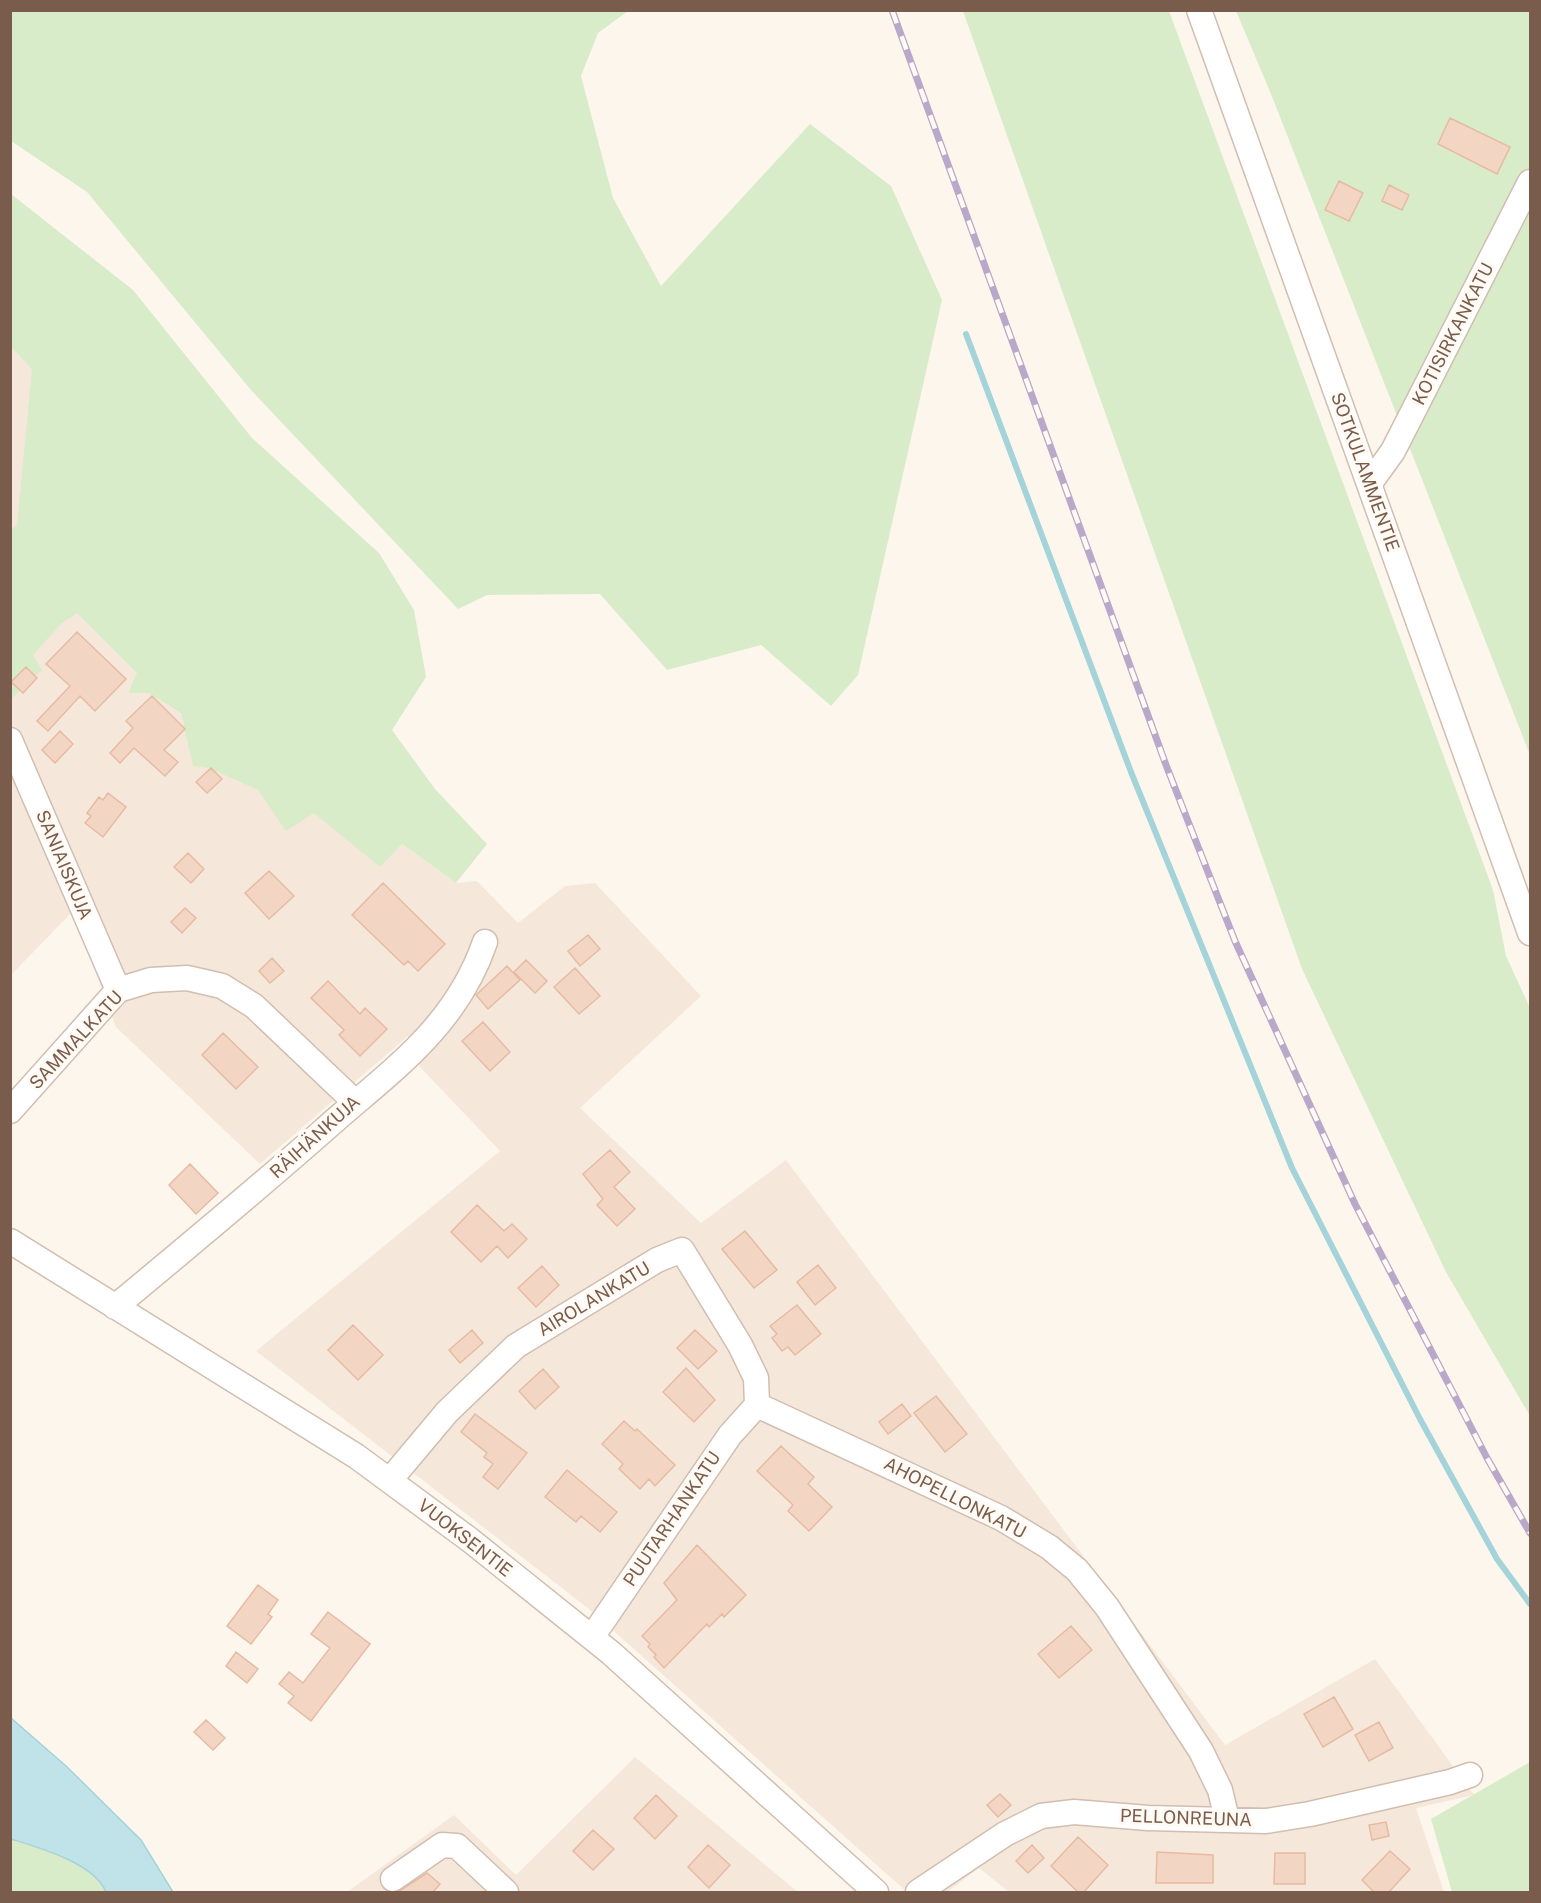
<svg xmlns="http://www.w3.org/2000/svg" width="1541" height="1903" viewBox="0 0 1541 1903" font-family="'Public Sans',sans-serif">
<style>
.residential{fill:#f5e8da}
.green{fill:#d8ecc9}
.water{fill:#bfe3e8;stroke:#a5d3da;stroke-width:1.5}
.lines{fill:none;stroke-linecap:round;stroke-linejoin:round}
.stream{stroke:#a5d3da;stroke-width:6}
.building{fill:#f3d5c3;stroke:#e6bba3;stroke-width:1.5}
.minor-casing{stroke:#d1beb0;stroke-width:27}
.minor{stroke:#fff;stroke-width:24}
.rail-casing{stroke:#b9a8c9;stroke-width:7}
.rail{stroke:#fffaf3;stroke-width:4.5;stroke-dasharray:14;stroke-linecap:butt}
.labels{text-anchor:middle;stroke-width:6;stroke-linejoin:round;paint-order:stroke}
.street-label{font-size:18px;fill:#7a5c4d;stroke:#fffaf3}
</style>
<rect width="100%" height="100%" fill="#fdf6ec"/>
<!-- residential -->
<path class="residential" d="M11,347l38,37 -14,140 -24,28z
M81,593l299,273 22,-22 54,39 21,-2 41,42 47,-37 30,-3 106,113 -121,112 121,115 85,-63 439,585 150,-86 99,136 -58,13 28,84h-435l-30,-24 -32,24h-40l-318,-283 -333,-258 244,-200 -80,-84 -12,-31 -148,128 -144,-137 -43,-116 -62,64v-310z
M635,1757l163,135h-451l107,-77 62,60z"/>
<!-- green -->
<path class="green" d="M10,11h618l-30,22 -17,43 32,122 48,88 149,-162 81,62 51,114 -84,375 -27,31 -70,-61 -94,25 -67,-76 -113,1 -29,14 -207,-219 -164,-198 -76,-51z
M963,11h206l324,879 13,66 24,52v408l-84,-144 -144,-303z
M1236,11h294v744l-259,-661z
M11,194l122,96 119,148 127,115 35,57 12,67 -34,53 43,59 52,55 -31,39 -54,-39 -22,23 -66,-54 -28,18 -28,-41 -49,-22 -16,-2 -12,-53 -32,-20h-21l9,-20 -60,-60 -16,11 -28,31 9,15 -31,29v-170l6,-4 15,-156 -21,-22z
M1530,1762v130h-78l-21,-73z
M10,1839c30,9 84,24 96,53h-95z"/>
<!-- water -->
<path class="water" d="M11,1718l55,48 75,74 32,52h-67c-12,-29 -66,-44 -95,-53z"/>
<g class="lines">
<!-- stream -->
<path class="stream" d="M966,334l165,438 161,396 128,251 77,140 33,45"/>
</g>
<!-- building -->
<path class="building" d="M1450,118l60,29 -13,27 -59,-30z
M1339,181l24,12 -14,28 -24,-11z
M1389,185l20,10 -7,15 -20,-9z
M77,632l49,47 -31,32 -15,-15 -32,35 -11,-10 33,-35 -24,-22z
M26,667l11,11 -14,15 -12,-11z
M152,696l33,33 -21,21 14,12 -13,14 -31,-28 -14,15 -10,-10 23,-25 -7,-7z
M60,731l13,13 -18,19 -13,-13z
M211,768l11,11 -15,14 -11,-11z
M108,793l18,14 -23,30 -18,-14 6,-7 -4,-3 12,-16 4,3z
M188,853l16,16 -13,14 -17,-16z
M269,871l25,25 -25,23 -24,-26z
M383,883l62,61 -27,27 -10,-10 -4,4 -52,-50z
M185,908l11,10 -14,15 -11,-11z
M588,935l12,14 -20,17 -12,-15z
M272,958l12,13 -14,12 -11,-12z
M526,960l21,21 -12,12 -21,-21z
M507,966l13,14 -32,29 -12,-14z
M575,968l25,28 -21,18 -25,-27z
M328,981l32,33 5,-6 22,21 -27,27 -21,-21 5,-5 -33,-32z
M483,1022l27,30 -20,19 -28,-30z
M223,1033l35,34 -22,22 -34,-34z
M610,1150l20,22 -16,15 21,22 -18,17 -20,-21 6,-6 -20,-25z
M190,1164l28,29 -22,21 -27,-29z
M477,1205l27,26 8,-7 15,15 -19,19 -11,-12 -16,16 -30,-30z
M745,1231l32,39 -23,18 -32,-39z
M818,1265l18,23 -21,17 -18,-23z
M542,1266l17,19 -23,22 -18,-19z
M797,1305l24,29 -26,21 -7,-8 -6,4 -10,-13 5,-4 -7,-8z
M353,1325l30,30 -25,25 -30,-30z
M472,1330l11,13 -23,20 -11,-13z
M695,1330l22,21 -19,18 -21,-21z
M686,1368l29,32 -21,22 -31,-30z
M543,1369l16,18 -24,22 -16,-18z
M936,1396l31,38 -22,18 -31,-39z
M902,1404l9,12 -23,18 -9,-12z
M475,1414l52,39 -29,36 -15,-12 10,-13 -9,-7 3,-4 -26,-21z
M624,1421l11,10 2,-2 38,36 -20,21 -6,-7 -9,10 -21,-20 4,-5 -21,-20z
M781,1446l33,31 -6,7 24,23 -23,24 -21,-20 5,-6 -36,-34z
M567,1470l50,42 -17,20 -19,-16 -5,6 -31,-25z
M697,1545l49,50 -22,22 -2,-3 -13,13 -2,-3 -43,44 -10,-11 2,-2 -8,-8 2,-3 -8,-8 35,-36 -13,-17z
M258,1585l20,15 -10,14 4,3 -21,27 -24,-18z
M328,1612l42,32 -59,77 -23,-18 6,-7 -15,-12 10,-12 14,11 27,-35 -19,-14z
M1071,1626l21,24 -33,28 -21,-24z
M236,1652l22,17 -11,14 -21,-17z
M1334,1697l19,32 -30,18 -19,-33z
M206,1720l19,18 -12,12 -19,-18z
M1379,1722l14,26 -24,13 -14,-26z
M1000,1794l11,11 -13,12 -11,-12z
M656,1795l21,21 -22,23 -21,-21z
M1386,1822l3,14 -17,4 -3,-15z
M593,1830l21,19 -21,21 -20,-19z
M1078,1837l30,28 -25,28h-4l-28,-27z
M708,1845l22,20 -21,23 -21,-21z
M1032,1845l12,13 -16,15 -12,-12z
M1390,1851l20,18 -22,24h-13l-13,-13z
M1157,1852l56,3v28h-57z
M1275,1853h30v31h-31z
M427,1873l13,11 -8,9h-36z"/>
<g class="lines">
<!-- minor casing -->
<g class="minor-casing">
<path id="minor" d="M1199,10l331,923
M1370,483l23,-32 137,-269
M10,740l108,250
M10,1111l108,-121 33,-10 36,-2 35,8 32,20 101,96
M10,1241l346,215 114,84 141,113 265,239
M115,1307c70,-58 141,-117 209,-177 66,-59 131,-101 161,-188
M757,1405l244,113 48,29 28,23 30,37 94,144 19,39 7,29
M390,1480l57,-68 69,-66 141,-86 25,-10 58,95 16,33 1,27
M592,1637l138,-202 27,-30
M393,1879l49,-34 15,1 49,46
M918,1892l87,-58 36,-18 33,-4 74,6 118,3 44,-7 140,-32 20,-7"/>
</g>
<!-- minor -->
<use href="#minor" class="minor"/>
<!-- rail casing -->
<g class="rail-casing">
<path id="rail" d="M892,10l274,755 69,176 120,263 132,254 43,75"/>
</g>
<!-- rail -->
<use href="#rail" class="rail"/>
</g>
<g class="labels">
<!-- street labels -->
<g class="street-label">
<text transform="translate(1453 334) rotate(-63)" y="6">KOTISIRKANKATU</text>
<text transform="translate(1365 472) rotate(70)" y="6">SOTKULAMMENTIE</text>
<text transform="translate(64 865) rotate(67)" y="6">SANIAISKUJA</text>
<text transform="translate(76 1040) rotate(-47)" y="6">SAMMALKATU</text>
<text transform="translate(315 1137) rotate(-42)" y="6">RÄIHÄNKUJA</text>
<text transform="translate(594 1299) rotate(-31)" y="6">AIROLANKATU</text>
<text transform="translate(955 1498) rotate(27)" y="6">AHOPELLONKATU</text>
<text transform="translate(672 1519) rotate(-56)" y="6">PUUTARHANKATU</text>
<text transform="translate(465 1538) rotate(38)" y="6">VUOKSENTIE</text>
<text transform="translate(1186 1818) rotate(2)" y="6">PELLONREUNA</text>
</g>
</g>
<!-- border -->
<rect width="1541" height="1903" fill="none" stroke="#7a5c4d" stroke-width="24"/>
</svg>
